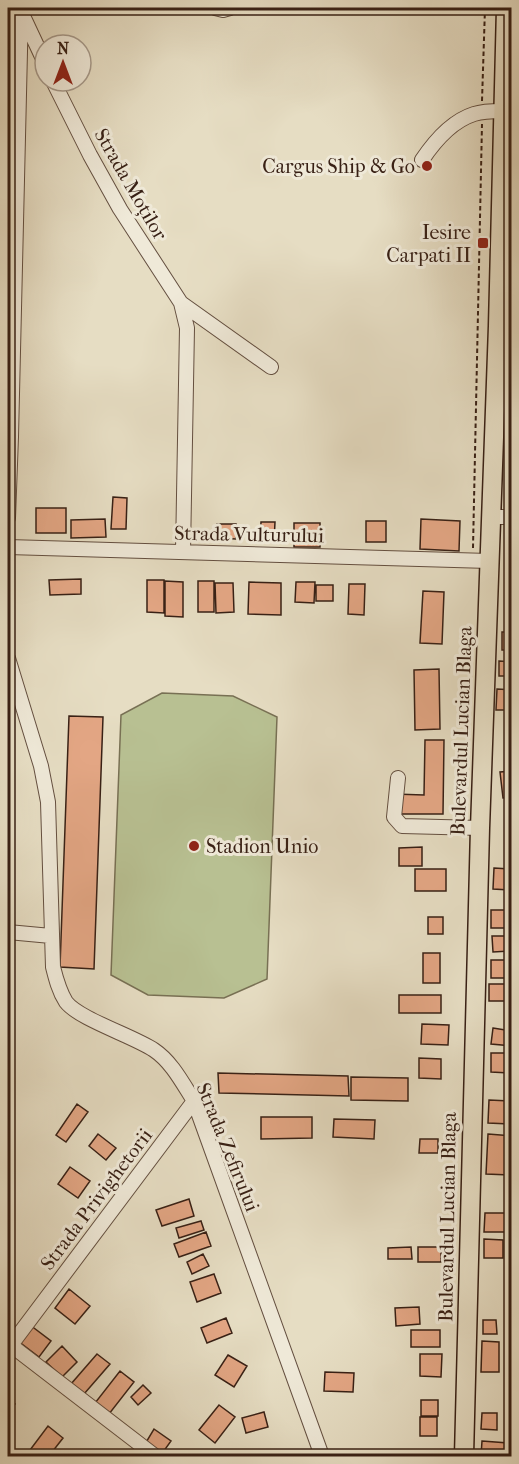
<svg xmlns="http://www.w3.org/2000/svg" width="519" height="1464" viewBox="0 0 519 1464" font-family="'IM FELL French Canon',serif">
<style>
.grass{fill:#b8c092;stroke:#787054;stroke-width:1.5}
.building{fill:#e3a684;stroke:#382015;stroke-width:1.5}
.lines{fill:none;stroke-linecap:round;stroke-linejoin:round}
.minor-casing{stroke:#644f40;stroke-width:16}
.major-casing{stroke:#382015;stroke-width:21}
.path{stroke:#382015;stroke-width:2;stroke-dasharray:4.5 3;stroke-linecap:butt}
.minor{stroke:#efe9d8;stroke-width:14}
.major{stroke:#e6ddc3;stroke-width:18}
.poi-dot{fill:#8f2418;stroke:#efe9d8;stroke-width:2}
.labels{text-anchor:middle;stroke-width:6;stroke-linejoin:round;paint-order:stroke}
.poi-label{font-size:20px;fill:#382015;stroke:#efe9d8;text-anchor:end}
.street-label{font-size:20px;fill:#382015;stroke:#efe9d8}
</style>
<rect width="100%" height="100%" fill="#e6ddc3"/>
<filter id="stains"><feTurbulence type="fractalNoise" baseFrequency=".00333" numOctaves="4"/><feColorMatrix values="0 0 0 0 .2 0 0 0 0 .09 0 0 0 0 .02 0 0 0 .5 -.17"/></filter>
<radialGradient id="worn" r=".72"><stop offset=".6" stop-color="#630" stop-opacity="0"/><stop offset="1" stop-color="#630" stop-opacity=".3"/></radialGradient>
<!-- grass -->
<path class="grass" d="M511,430v73h-4l1,-70z
M162,693l71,3 44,21 -10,262 -43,19 -76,-3 -37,-20 10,-260z"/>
<!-- building -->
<path class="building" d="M113,497l14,1 -1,31h-15z
M36,508h30v25h-30z
M105,519l1,18 -35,1v-18z
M421,519l39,2 -1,30 -39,-2z
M366,521h20v21h-20z
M261,522h14l-1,20h-14z
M294,523h26v24h-26z
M217,524h19v15l-20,-1z
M81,579v15l-31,1 -1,-15z
M147,580h17v33l-17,-1z
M165,581l18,1v35l-18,-1z
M198,581h16v31h-16z
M249,582l32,1v32l-33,-1z
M296,582h19l-1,21 -19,-1z
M215,583h18l1,29 -18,1z
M349,584h16l-1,31 -16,-1z
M316,585h17v16h-17z
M423,591l21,1 -2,52 -22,-1z
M502,632h10v18h-10z
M499,661l13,1v14h-13z
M439,669l1,60 -25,1 -1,-60z
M497,689l15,1v20h-16z
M69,716l34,1 -9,252 -34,-2z
M425,740h19l-1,74h-48l-1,-20 30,1z
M512,771v26l-9,1 -3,-26z
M422,847v19h-23v-18z
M494,868l18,1v21l-19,-1z
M415,869h31v22h-31z
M491,910h21v18h-21z
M428,917h15v17h-15z
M492,936h20v15l-19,1z
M423,953h17v30h-17z
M491,960h21v18h-21z
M489,984h23v17h-23z
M399,995h42v18h-42z
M422,1024l27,1 -1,20 -27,-1z
M493,1028l19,3v15l-21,-2z
M491,1053h18v20l-18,-1z
M419,1058l22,1v20l-22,-1z
M218,1073l130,3 1,20 -130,-3z
M351,1077l57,1v23l-57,-1z
M489,1100l23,1v23l-24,-1z
M77,1104l11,8 -22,30 -10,-7z
M261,1117h51v21l-51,1z
M334,1119l41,1 -1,19 -41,-2z
M98,1134l18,14 -10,12 -17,-14z
M488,1134l24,2v39l-26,-1z
M420,1139h18v14h-19z
M70,1167l20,14 -12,17 -20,-14z
M189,1199l5,17 -32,10 -6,-16z
M485,1213h27v19h-28z
M201,1221l3,9 -25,8 -3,-10z
M206,1232l5,14 -32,11 -5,-13z
M484,1239l19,1v18h-19z
M411,1247l1,12h-24v-11z
M418,1247h23v15h-23z
M203,1254l6,12 -17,8 -5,-12z
M214,1274l7,19 -24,9 -7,-20z
M69,1289l21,17 -15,18 -20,-16z
M419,1307l1,17 -24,2 -1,-18z
M226,1318l6,15 -25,10 -6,-15z
M483,1320h13l1,14h-14z
M30,1325l21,16 -12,16 -21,-16z
M411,1330h29v17h-29z
M482,1341l17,1v30h-18z
M62,1346l15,16 -15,15 -16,-15z
M97,1354l13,10 -26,30 -13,-10z
M420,1354h22l-1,23 -21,-1z
M228,1355l19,11 -13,21 -19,-12z
M120,1371l14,11 -25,32 -14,-11z
M325,1372l29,1 -1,19 -29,-1z
M143,1385l8,8 -13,12 -7,-8z
M8,1398l7,6 -7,11z
M421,1400h17v16h-17z
M219,1405l16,12 -20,26 -16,-13z
M264,1412l4,15 -22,6 -4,-15z
M482,1413h15v17l-16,-1z
M420,1417h17v19h-17z
M48,1426l15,12 -14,18h-18l-4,-2z
M154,1429l17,12 -10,14 -16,-11z
M482,1441l26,2 -1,13h-26z
M410,1450l25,1v5h-25z"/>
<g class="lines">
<!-- minor casing -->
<g class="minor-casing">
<path id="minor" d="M215,8l8,2 7,-2
M23,16l22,47
M53,81l37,74 30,54 61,94 6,25 -4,224
M422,160c12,-18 30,-39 52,-46 12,-4 25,-3 38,-3
M181,303l90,64
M491,517h21
M8,518l3,-81 10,-429
M8,547l481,14
M8,658l33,108 7,36 5,165c3,12 6,24 13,35 13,17 67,34 88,48 18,12 29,34 40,51l128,355
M398,778l-4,39 8,9 78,2
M8,932l43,4
M8,1343l147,113
M8,1349l186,-248"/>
</g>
<!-- major casing -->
<g class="major-casing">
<path id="major" d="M464,1456l16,-628 18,-502 8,-318"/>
</g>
<!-- path -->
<path class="path" d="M482,101l3,-93
M473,548l9,-424"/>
<!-- minor -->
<use href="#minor" class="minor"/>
<!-- major -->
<use href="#major" class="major"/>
</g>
<!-- markers -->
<g class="poi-dot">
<circle cx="427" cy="166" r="6"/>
<rect x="477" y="237" width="12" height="12" rx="3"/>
<circle cx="194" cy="846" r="6"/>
</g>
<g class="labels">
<!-- poi labels -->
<g class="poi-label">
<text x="415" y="173">Cargus Ship &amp; Go</text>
<text x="471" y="239">Iesire<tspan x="471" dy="23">Carpati II</tspan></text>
<text x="206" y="853" text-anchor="start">Stadion Unio</text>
</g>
<!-- street labels -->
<g class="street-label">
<text transform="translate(131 184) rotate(60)" y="7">Strada Moților</text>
<text transform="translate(249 534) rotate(1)" y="7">Strada Vulturului</text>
<text transform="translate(461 731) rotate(-88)" y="7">Bulevardul Lucian Blaga</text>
<text transform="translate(228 1147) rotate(68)" y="7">Strada Zefirului</text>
<text transform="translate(96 1199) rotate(-53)" y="7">Strada Privighetorii</text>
<text transform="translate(447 1217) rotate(-89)" y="7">Bulevardul Lucian Blaga</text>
</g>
</g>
<!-- margin -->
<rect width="519" height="1464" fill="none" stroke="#e6ddc3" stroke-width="30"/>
<rect x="9" y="9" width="501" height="1446" fill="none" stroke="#382015" stroke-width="3"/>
<rect x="15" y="15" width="489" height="1434" fill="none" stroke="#382015" stroke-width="1.5"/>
<!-- north arrow -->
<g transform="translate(63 63)"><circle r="28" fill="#efe9d8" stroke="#a6998a" stroke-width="1.5"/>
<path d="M0-4.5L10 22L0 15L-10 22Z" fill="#8f2418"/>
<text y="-9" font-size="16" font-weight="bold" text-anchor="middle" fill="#382015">N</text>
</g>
<rect width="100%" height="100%" filter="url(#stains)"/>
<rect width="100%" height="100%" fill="url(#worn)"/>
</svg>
